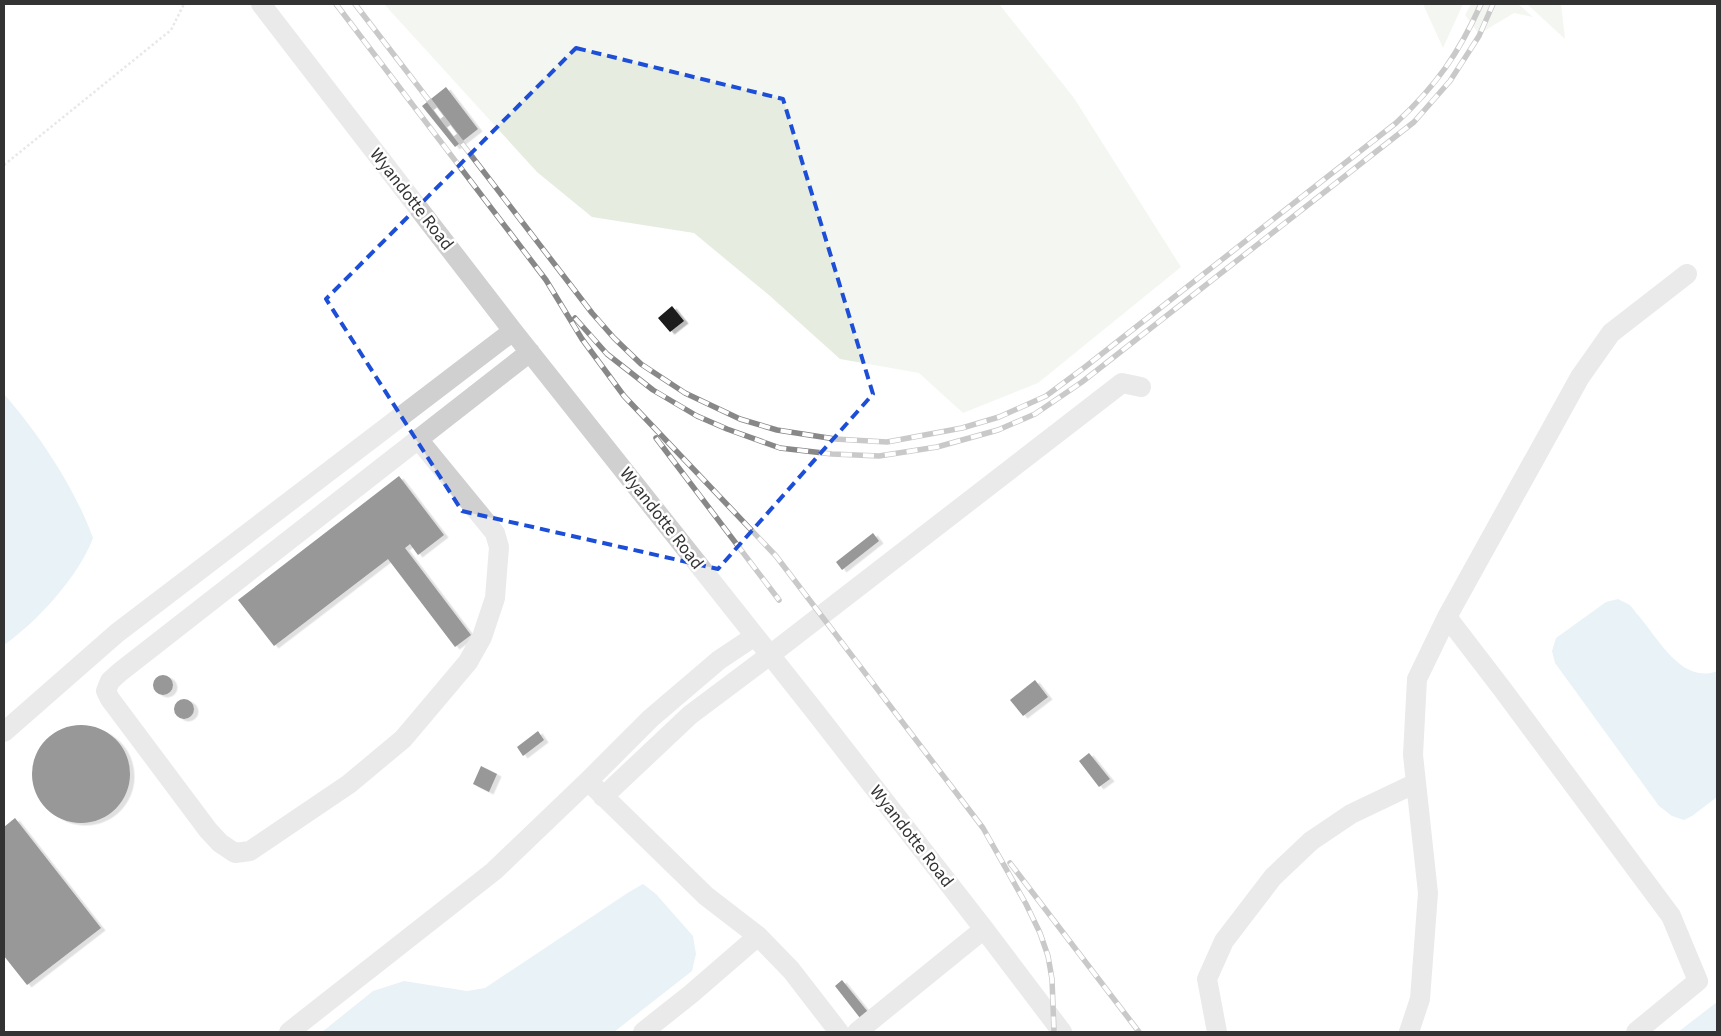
<svg xmlns="http://www.w3.org/2000/svg" width="1721" height="1036" viewBox="0 0 1721 1036" font-family="'Source Sans 3',sans-serif">
<style>
.green{fill:#e6ecdf}
.water{fill:#cfe2ee}
.building{fill:#1a1a1a;filter:url(#shadow)}
.lines{fill:none;stroke-linecap:round;stroke-linejoin:round}
.path{stroke:#cdcdcd;stroke-width:2.5;stroke-dasharray:2.5 2.5;stroke-linecap:butt}
.minor{stroke:#d0d0d0;stroke-width:20}
.rail-casing{stroke:#888;stroke-width:5.5}
.rail{stroke:#fff;stroke-width:4;stroke-dasharray:11;stroke-linecap:butt}
.marked{fill:none;stroke:#1d4ed8;stroke-width:4;stroke-dasharray:10 6;stroke-linejoin:round}
.labels{text-anchor:middle;stroke-width:5;stroke-linejoin:round;paint-order:stroke}
.street-label{font-size:18px;fill:#333;stroke:#fff}
</style>
<defs>
<filter id="shadow"><feDropShadow dx="4.5" dy="2.5" stdDeviation="0" flood-color="#0004"/></filter>
</defs>
<rect width="100%" height="100%" fill="#fff"/>
<!-- green -->
<path class="green" d="M384,4h615l75,94 107,169 -143,116 -75,30 -44,-40 -79,-14 -70,-63 -76,-63 -102,-16 -55,-45z
M1423,4h40l-20,44z
M1471,4h47l15,13 -19,-4 -35,21 -14,-19z
M1527,4h34l4,35z"/>
<!-- water -->
<path class="water" d="M4,394c35,40 71,94 89,144 -14,38 -56,84 -89,107z
M1618,599c3,2 7,3 10,5 4,2 7,8 10,11 20,23 44,70 79,56v126l-25,19 -8,4 -12,-4 -13,-10 -104,-143 -3,-12 4,-13 50,-36z
M643,884l13,10 37,42 3,18 -4,17 -78,61h-292l51,-41 31,-10 63,10 18,-3 144,-96z
M1717,1002v30h-39z"/>
<!-- building -->
<path class="building" d="M446,87l32,42 -23,18 -33,-41z
M672,306l12,15 -14,11 -12,-14z
M399,476l45,59 -26,20 -8,-11 -5,4 66,87 -16,12 -67,-88 -114,87 -36,-46z
M873,533l6,8 -37,29 -6,-8z
M153 685a10 10 0 1 1 20 0a10 10 0 1 1-20 0Z
M1035,680l13,17 -25,19 -13,-16z
M174 709a10 10 0 1 1 20 0a10 10 0 1 1-20 0Z
M32 774a49 49 0 1 1 98 0a49 49 0 1 1-98 0Z
M538,731l6,9 -21,16 -6,-9z
M1089,753l21,26 -11,8 -20,-26z
M481,766l16,8 -8,18 -16,-8z
M15,818l86,110 -74,57 -23,-29v-129z
M842,980l26,32 -8,6 -25,-32z"/>
<g class="lines">
<!-- path -->
<path class="path" d="M4,165l167,-135 13,-26"/>
<!-- minor -->
<path class="minor" d="M261,4l252,327 300,378 171,220 78,103
M418,439l77,94 4,14 -4,51 -13,39 -14,25 -65,77 -54,45 -99,67 -15,2 -15,-10 -12,-13 -98,-131 -4,-8 4,-10 10,-9 410,-320
M1447,617l56,73 168,226 27,65 -62,51
M4,732l113,-99 396,-302
M588,781l63,-63 68,-58 36,-24
M603,797l87,-82 80,-60 352,-272 19,4
M289,1032l205,-161 94,-90 118,115 52,40 33,34 48,62
M643,1032l48,-38 67,-58
M857,1032l127,-103
M1217,1032l-10,-53 17,-38 49,-64 38,-36 40,-27 65,-31
M1409,1032l11,-33 8,-106 -15,-138 4,-76 30,-62 133,-240 31,-44 76,-59"/>
<!-- rail casing -->
<g class="rail-casing">
<path id="rail" d="M336,4l210,276 36,59 42,57 152,160 207,272 43,76 14,29 8,23 4,23 2,53
M355,4l237,309 22,25 27,26 44,29 55,26 37,11 58,9 52,3 75,-14 37,-11 47,-21 39,-29 311,-244c40,-37 63,-70 85,-119
M575,318l32,36 46,36 44,26 30,13 53,19 52,6 47,2 58,-9 61,-17 37,-16 47,-32 332,-260 36,-41 29,-45 14,-32
M656,438l123,162
M1010,863l129,169"/>
</g>
<!-- rail -->
<use href="#rail" class="rail"/>
</g>
<!-- marked area -->
<path d="M0 0H1721V1036H0ZM576,48l207,51 90,295 -155,175 -256,-58 -136,-212z" fill="#fff" fill-opacity=".55" fill-rule="evenodd"/>
<path class="marked" d="M576,48l207,51 90,295 -155,175 -256,-58 -136,-212z"/>
<g class="labels">
<!-- street labels -->
<g class="street-label">
<text transform="translate(412 199) rotate(52)" y="6">Wyandotte Road</text>
<text transform="translate(662 518) rotate(52)" y="6">Wyandotte Road</text>
<text transform="translate(912 836) rotate(52)" y="6">Wyandotte Road</text>
</g>
</g>
<!-- border -->
<rect width="1721" height="1036" fill="none" stroke="#333333" stroke-width="10"/>
</svg>
